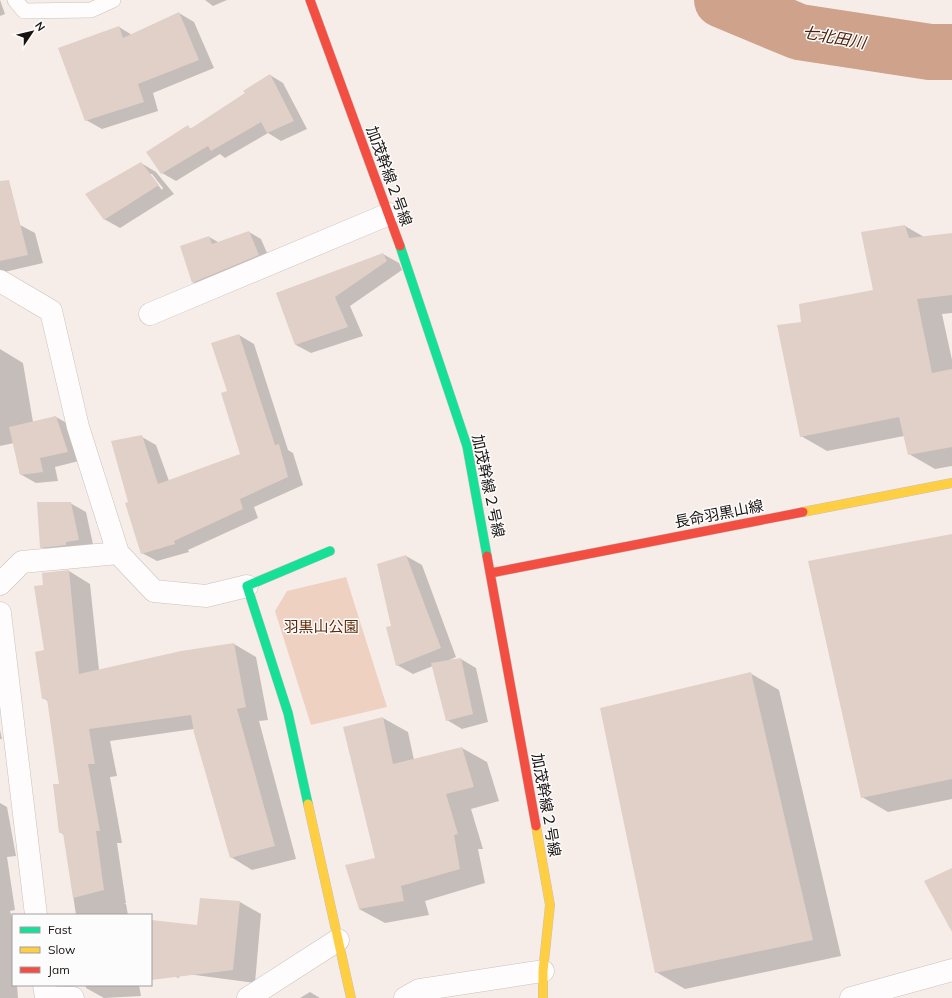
<svg xmlns="http://www.w3.org/2000/svg" width="952" height="998" viewBox="0 0 952 998" font-family="Mulish,'Noto Sans JP',sans-serif">
<style>
.green{fill:#efd1c2}
.shadow{fill:#0003;fill-rule:evenodd}
.lines{fill:none;stroke-linecap:round;stroke-linejoin:round}
.river{stroke:#cfa28b;stroke-width:56}
.building{fill:#e0d0c8}
.lane-casing{stroke:#c9c1bd;stroke-width:16}
.street-casing{stroke:#c9c1bd;stroke-width:23}
.fast-casing{stroke:#c9c1bd;stroke-width:10}
.slow-casing{stroke:#c9c1bd;stroke-width:10}
.jam-casing{stroke:#c9c1bd;stroke-width:10}
.lane{stroke:#fefcfc;stroke-width:15}
.street{stroke:#fefcfc;stroke-width:22}
.fast{stroke:#16e098;stroke-width:9}
.slow{stroke:#ffcf43;stroke-width:9}
.jam{stroke:#f24e42;stroke-width:9}
.labels{text-anchor:middle;stroke-width:3;stroke-linejoin:round;paint-order:stroke}
.street-label{font-size:15px;fill:#181210;stroke:#fcfcfc}
.park-label{font-size:15px;fill:#602702;stroke:#fcfcfc}
.water-label{font-size:16px;font-style:italic;fill:#4b220b;stroke:#fcfcfc}
</style>
<rect width="100%" height="100%" fill="#f7ede8"/>
<!-- green -->
<path class="green" d="M346,577l41,130 -76,18 -36,-114 12,-20z"/>
<!-- shadow -->
<path class="shadow" d="M0,0l5,14 -5,2z
M205,0h22l-14,6z
M179,13l15,9 20,46 -61,25 5,18 -56,18 -16,-9 33,-93 13,8z
M270,75l13,8 24,46 -26,12 -13,-8 -43,25 -5,-4 -44,27 -14,-8 26,-46 3,2 55,-36z
M141,163l15,9 18,22 -54,34 -16,-9zM149,174h3l11,14 -1,2z
M20,225l15,8 8,30 -43,10v-44z
M905,226l19,11 28,-3v79l-10,1 10,46v106l-17,3 -26,-15 -5,-18 -77,15 -26,-15 2,-113 71,-32z
M249,232l12,7 10,23 -66,27 -12,-7 16,-45 11,6z
M383,254l16,9 3,7 -52,36 13,30 -52,17 -15,-8 -19,-52z
M239,335l15,9 34,106 5,3 10,32 -49,22 4,11 -70,32 1,2 -32,9 -15,-8 -13,-51 13,-65 14,8 13,36 72,-26 -13,-63z
M0,349l23,14 10,59 23,-5 16,9 11,34 -28,7 3,14 -22,2 -16,-9 -6,-31 -14,3z
M70,503l16,9 8,37 -38,7 -15,-9z
M952,535v264l-64,13 -26,-15z
M406,556l16,9 34,92 -7,3 12,-1 15,9 12,54 -26,7 -15,-9 -14,-54 -20,8 -16,-9 -5,-39z
M69,571l21,13 9,86 135,-26 22,13 12,63 -9,1 37,138 -44,11 -21,-13 -37,-128 -84,12 7,35 -7,1 12,66h-5l9,60h-2l2,1 2,11h-52l-12,-80 -4,-3 1,-47 -13,-84 -5,-3 2,-47z
M750,673l29,17 62,266 -156,33 -29,-17z
M383,718l25,14 6,28 48,-12 25,14 12,39 -28,8 12,40h-5l7,34 -60,18 4,14 -44,8 -26,-14 17,-50z
M0,730l2,9h-2z
M0,803l7,4 9,49 -9,1 8,53 -5,1 3,11v63h4l1,13h-18z
M240,902l21,12 -6,69 -75,-10 -1,5 -28,-8v-49l47,5z
M86,985h53l2,11 -37,2 -18,-10z
M310,992l10,6h-20z"/>
<g class="lines">
<!-- river -->
<path class="river" d="M722,0l77,32 131,20h22"/>
</g>
<!-- building -->
<path class="building" d="M179,12l20,48 -61,24 6,18 -59,19 -27,-73 61,-22 4,12z
M270,74l24,47 -27,12 -6,-11 -50,29 -3,-5 -47,28 -15,-22 42,-27 2,4 55,-36 -2,-2z
M141,162l18,23 -55,35 -19,-26z
M9,180l19,75 -28,6v-80z
M905,225l4,13 43,-5v62l-35,4 15,74 20,-4v78l-44,8 -9,-38 -99,20 -23,-112 24,-3 -2,-18 74,-14 -12,-58z
M249,231l10,24 -67,28 -12,-37 29,-10 3,8z
M383,253l4,8 -52,36 13,30 -53,18 -19,-52z
M239,334l36,111 4,-1 9,33 -48,22 3,10 -69,32 1,3 -34,10 -16,-51 3,-1 -17,-61 31,-6 16,49 82,-30 -19,-61 6,-2 -16,-48z
M56,416l12,36 -28,6 3,14 -23,3 -11,-48z
M37,502h34l8,38 -13,2v3l-26,3z
M952,534v245l-91,19 -53,-237z
M406,555l35,93 -45,18 -10,-39 5,-1 -14,-62z
M69,570l10,104 102,-23 53,-8 12,64 -9,2 38,137 -45,12 -36,-125 -3,-18 -102,14 6,35h-7l12,67h-4l8,59 -31,8 -10,-65h-4l-6,-49h6l-12,-85h-5l-7,-47 9,-2 -10,-64 9,-1 -1,-12z
M461,658l12,56 -27,7 -15,-58z
M751,672l62,268 -158,33 -55,-265z
M383,717l10,47 69,-17 12,40 -28,7 12,40 -4,1 6,34 -59,17 3,15 -45,8 -14,-44 30,-7 -32,-131z
M952,868v64l-28,-51z
M200,898l40,3 -7,69 -82,10v-60l46,5z"/>
<g class="lines">
<!-- lane casing -->
<g class="lane-casing">
<path id="lane" d="M15,0l9,11 67,-1 22,-10"/>
</g>
<!-- street casing -->
<g class="street-casing">
<path id="street" d="M0,281l51,30 27,116 40,126
M150,314l239,-100
M0,584l22,-22 96,-9 36,38 52,5 41,-10
M0,613l36,302
M44,985l2,12 27,1
M248,998l90,-58
M405,998l14,-8 124,-19
M851,998l101,-28"/>
</g>
<!-- fast casing -->
<g class="fast-casing">
<path id="fast" d="M400,246l67,200 20,110
M308,804l-20,-91 -41,-127 83,-35"/>
</g>
<!-- slow casing -->
<g class="slow-casing">
<path id="slow" d="M803,512l149,-29
M308,804l43,194
M536,826l14,79 -7,66v27"/>
</g>
<!-- jam casing -->
<g class="jam-casing">
<path id="jam" d="M310,0l90,246
M487,556l49,270
M491,573l312,-61"/>
</g>
<!-- lane -->
<use href="#lane" class="lane"/>
<!-- street -->
<use href="#street" class="street"/>
<!-- fast -->
<use href="#fast" class="fast"/>
<!-- slow -->
<use href="#slow" class="slow"/>
<!-- jam -->
<use href="#jam" class="jam"/>
</g>
<g class="labels">
<!-- street labels -->
<g class="street-label">
<text transform="translate(389 176) rotate(70)" y="5">加茂幹線２号線</text>
<text transform="translate(488 486) rotate(78)" y="5">加茂幹線２号線</text>
<text transform="translate(719 514) rotate(-11)" y="5">長命羽黒山線</text>
<text transform="translate(546 805) rotate(80)" y="5">加茂幹線２号線</text>
</g>
<!-- park labels -->
<g class="park-label">
<text x="321" y="632">羽黒山公園</text>
</g>
<!-- water labels -->
<g class="water-label">
<text transform="translate(834 37) rotate(10)" y="6">七北田川</text>
</g>
</g>
<!-- legend -->
<rect x="12" y="914" width="140" height="72" fill="#fcfcfc" stroke="#a19e9e"/>
<rect x="20" y="927" width="20" height="6" fill="#16e098" stroke="#a19e9e"/>
<text x="48" y="934" font-size="12" fill="#181210">Fast</text>
<rect x="20" y="947" width="20" height="6" fill="#ffcf43" stroke="#a19e9e"/>
<text x="48" y="954" font-size="12" fill="#181210">Slow</text>
<rect x="20" y="967" width="20" height="6" fill="#f24e42" stroke="#a19e9e"/>
<text x="48" y="974" font-size="12" fill="#181210">Jam</text>
<!-- north arrow -->
<g transform="translate(32 32) rotate(55)" stroke="#fcfcfc" stroke-width="3" paint-order="stroke">
<path d="M0-3L7 15L0 10L-7 15Z" fill="#181210"/>
<text y="-6" font-size="11" font-weight="bold" text-anchor="middle" fill="#181210">N</text>
</g>
</svg>
